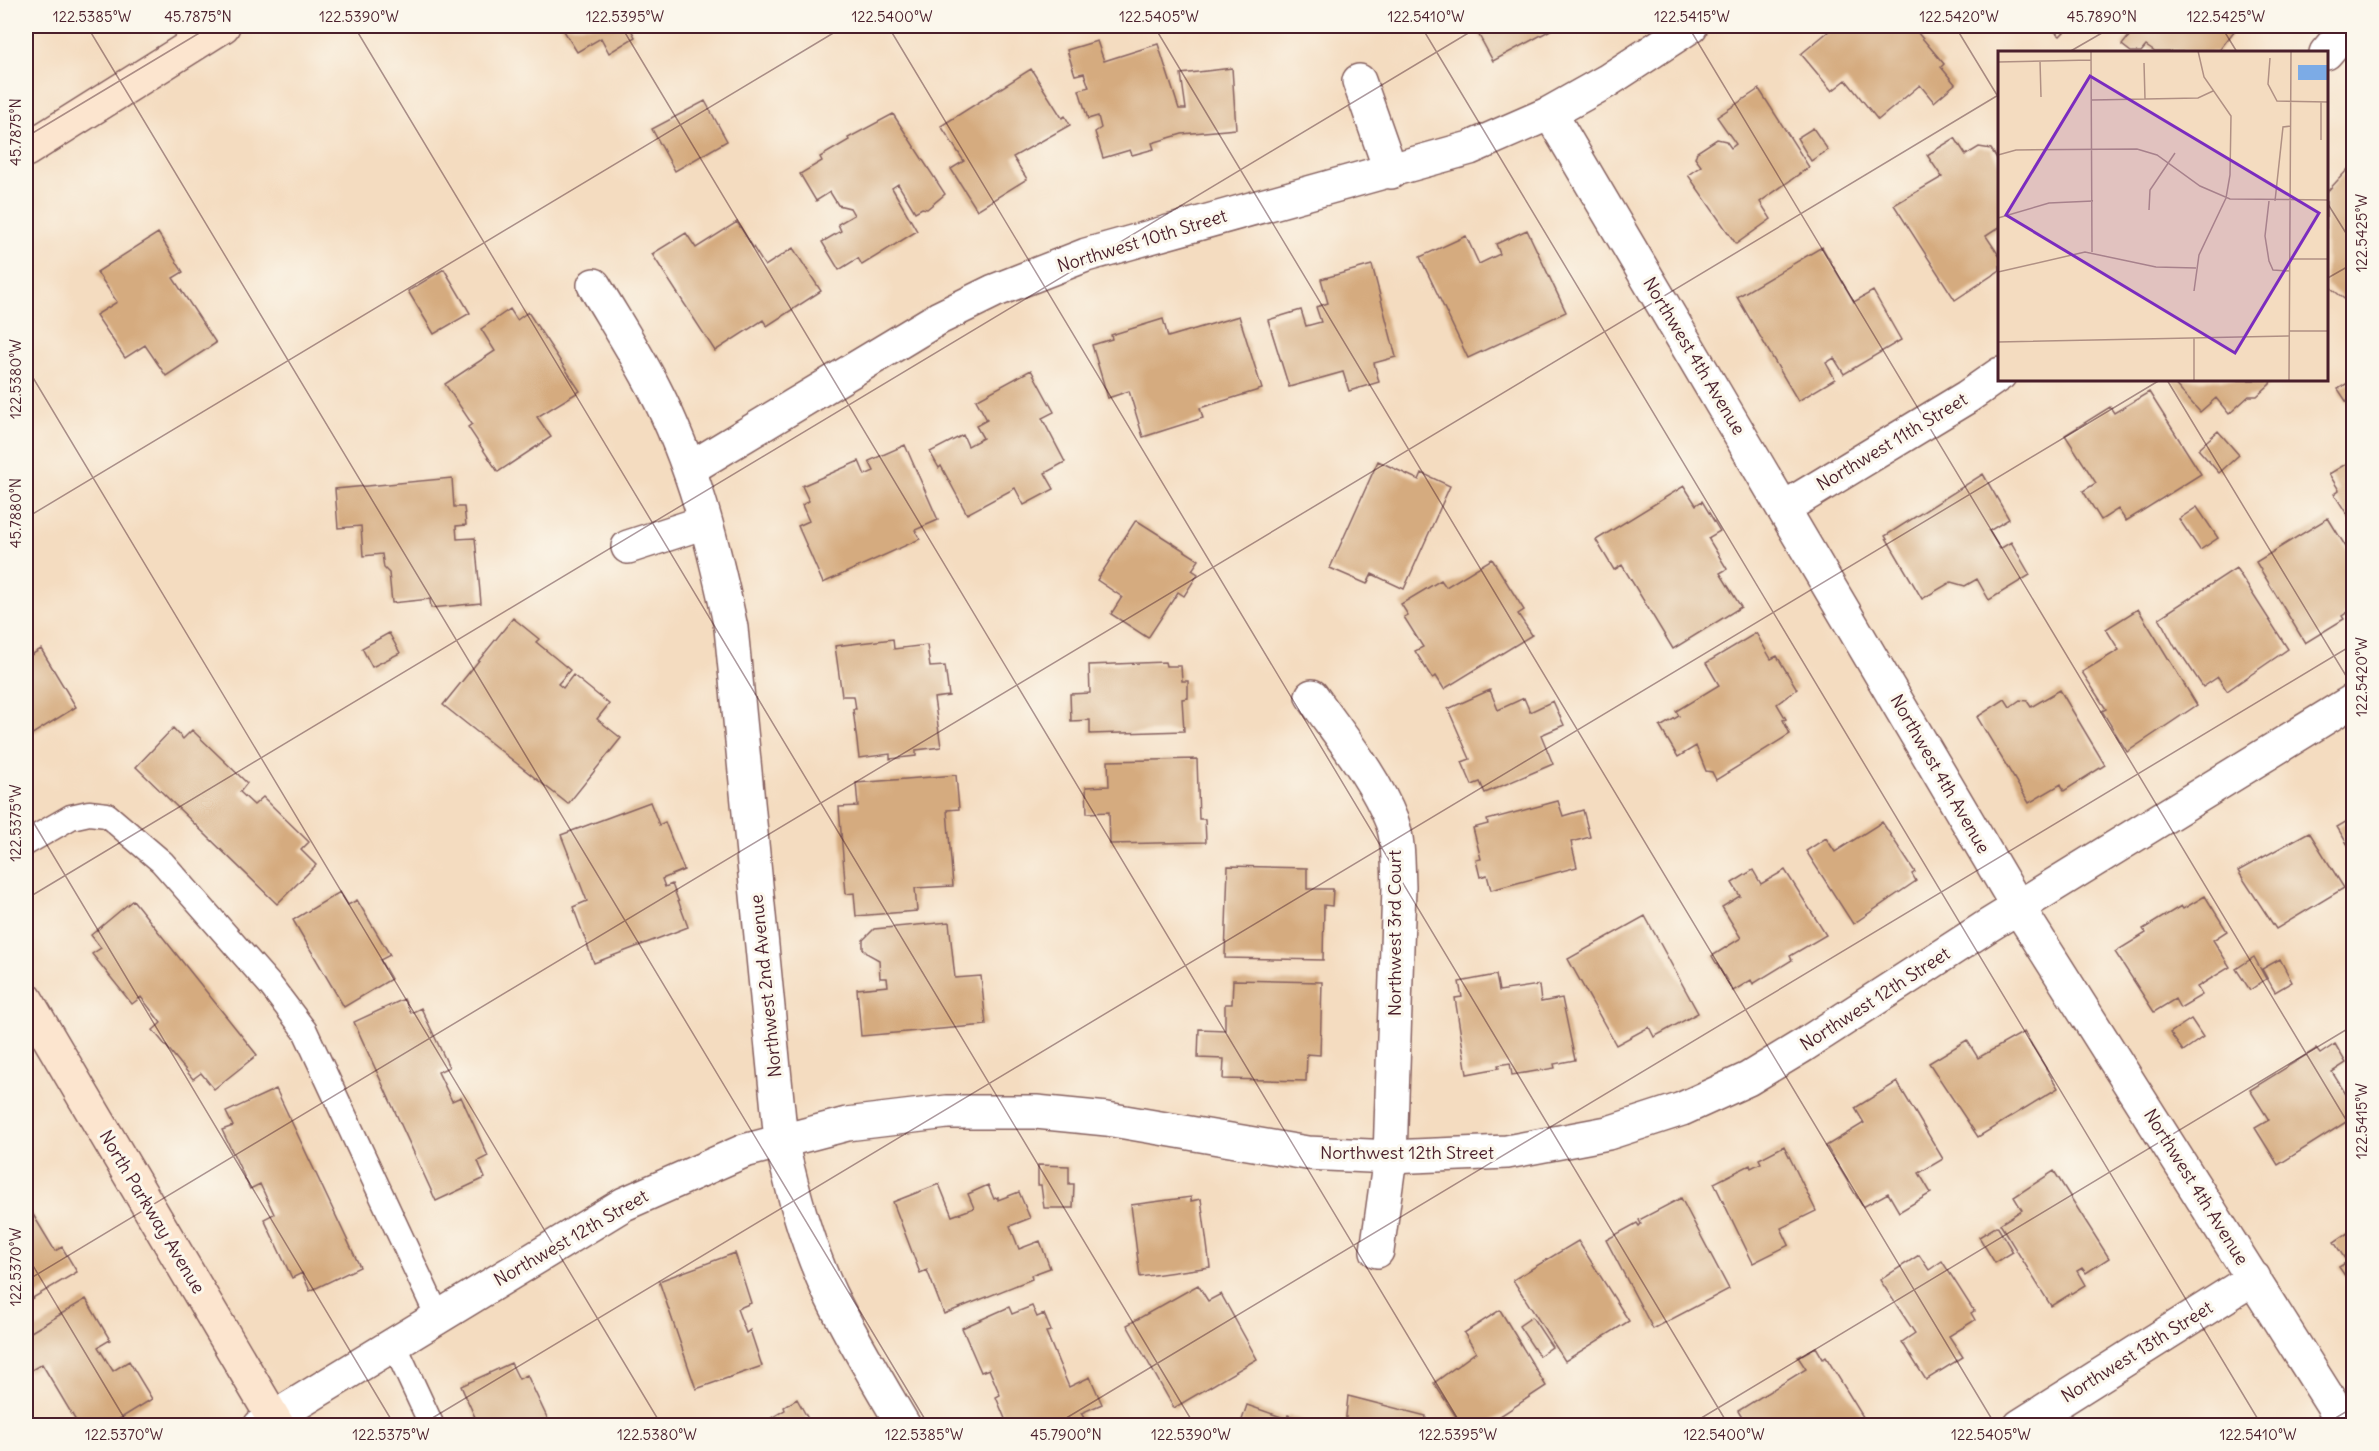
<svg xmlns="http://www.w3.org/2000/svg" width="2379" height="1451" viewBox="0 0 2379 1451" font-family="Delius,sans-serif">
<style>
.building{fill:#d5ab7f}
.lines{fill:none;stroke-linecap:round;stroke-linejoin:round}
.lane-casing{stroke:#86615f;stroke-width:27}
.street-casing{stroke:#86615f;stroke-width:36}
.secondary-casing{stroke:#86615f;stroke-width:36}
.lane{stroke:#fff;stroke-width:24}
.street{stroke:#fff;stroke-width:33}
.secondary{stroke:#fce5cf;stroke-width:33}
.ticks{fill:none;stroke:#4a1f2b;stroke-width:1.5;stroke-opacity:0.45}
.labels{text-anchor:middle;stroke-width:6;stroke-linejoin:round;paint-order:stroke}
.street-label{font-size:18px;fill:#4a1f2b;stroke:#fbf7ec}
.inset-road{fill:none;stroke:#b09084;stroke-width:1.5}
.view{fill:#7b2cbf;fill-opacity:0.15;stroke:#7b2cbf;stroke-width:3}
.inset-edge{fill:none;stroke:#4a1f2b;stroke-width:3}
.neatline{fill:none;stroke:#4a1f2b;stroke-width:2}
.ticks-label{font-size:15px;text-anchor:middle;fill:#4a1f2b}
</style>
<rect width="100%" height="100%" fill="#fbf7ec"/>
<filter id="ink" filterUnits="userSpaceOnUse"><feTurbulence type="fractalNoise" baseFrequency=".0167" numOctaves="2"/><feDisplacementMap in="SourceGraphic" scale="12" xChannelSelector="R" yChannelSelector="G"/><feConvolveMatrix kernelMatrix="1 2 1 2 8 2 1 2 1" color-interpolation-filters="sRGB"/></filter>
<filter id="wash" filterUnits="userSpaceOnUse"><feTurbulence type="fractalNoise" baseFrequency=".008" numOctaves="4" result="noise"/><feDisplacementMap in="SourceGraphic" scale="24" xChannelSelector="R" yChannelSelector="G"/><feGaussianBlur stdDeviation="1.35" result="paint"/><feColorMatrix in="noise" values="0 0 0 0 0 0 0 0 0 0 0 0 0 0 0 0 0 1.4 0 .05"/><feComposite in="paint" operator="in"/></filter>
<g filter="url(#wash)">
<rect width="100%" height="100%" fill="#f4dcc0"/>
<g id="blocks">
<!-- building -->
<path class="building" d="M561,26h68l6,11 -26,16 -8,-15 -24,14z
M1474,26h84l-65,35z
M1835,26h77l32,38 -3,3 14,17 -21,18 -14,-17 -42,35 -32,-40 -14,11 -31,-37z
M2048,26h22l-10,10z
M2137,26h101l-20,26h-63l-9,-6 -5,6h-10l-9,-7z
M1097,41l7,20 54,-17 21,65h7l-5,-35 51,-6 4,61 -54,5 -30,9 2,6 -22,6 -2,-5 -27,8 -8,-26 6,-4 -3,-12 -10,3 -9,-29 10,-3 -5,-14 -9,2 -8,-25z
M1031,69l31,49 3,-2 5,9 -57,32 14,22 -50,31 -26,-41 13,-8 -23,-35z
M1759,89l50,78 -49,35 11,17 -35,25 -48,-69 13,-9 -6,-8 2,-6 20,-13 9,2 5,7 5,-4 -19,-27z
M705,101l22,40 -52,30 -23,-42z
M893,114l52,80 -18,15 -5,-1 -7,4 -17,-28 -6,4 25,43 -55,34 -4,-7 -19,12 -17,-28 19,-11 -3,-7 16,-9 -4,-7 -12,-3 -8,-13 -14,9 -16,-27 22,-13 -2,-4 29,-17 -1,-2z
M1813,128l15,22 -17,11 -14,-23z
M1955,138l11,17 13,-8 12,2 9,14v64l-14,9 14,21v13l-45,30 -61,-95 48,-28 -15,-22z
M2348,169l6,5v133l-28,-23v-91z
M737,222l28,44 28,-18 28,43 -54,35 -4,-6 -48,31 -63,-97 34,-21 10,15z
M1527,230l39,82 -98,46 -48,-101 46,-21 13,28 21,-10 -4,-10z
M158,233l25,39 -10,6 43,65 -50,33 -21,-31 -20,13 -29,-43 21,-13 -20,-30z
M1822,247l32,55 19,-11 28,49 -57,34 -10,-16 -8,5 9,16 -37,22 -61,-104z
M1372,265l24,92 -22,6 5,19 -30,9 -6,-19 -54,15 -21,-67 33,-10 5,16 15,-4 -5,-15 12,-4 -7,-24z
M444,269l26,44 -36,21 -26,-43z
M510,309l7,11 11,-8 52,79 -43,26 14,20 -53,35 -30,-45 4,-3 -27,-40 50,-33 -14,-22z
M1239,316l23,73 -62,19 3,10 -60,19 -14,-46 -21,7 -16,-53 20,-6 -1,-4 52,-16 5,18z
M1031,370l23,42 -12,6 23,44 -20,11 9,16 -30,16 -9,-17 -48,26 -26,-48 -2,2 -9,-16 33,-17 5,11 15,-8 -7,-12 11,-6 -11,-20z
M2354,379v30l-2,1 -14,-21z
M2171,380h100l-1,4 -13,12h-8l-20,18 -13,-16 -16,14z
M2149,392l52,82 -75,47 -8,-12 -17,11 -18,-29 13,-8 -31,-48 45,-28 4,6z
M2218,431l21,24 -20,18 -21,-24z
M905,445l33,75 -23,10 5,9 -97,44 -25,-57 11,-5 -7,-16 7,-4 -7,-15 57,-25 6,14 9,-4 -5,-10z
M2354,459v66l-20,-31 5,-4 -10,-16z
M1378,461l41,19 3,-7 28,13 -46,103 -32,-15 -5,10 -37,-16z
M1983,474l26,45 -20,12 11,18 11,-7 19,33 -41,25 -12,-21 -12,7 -14,-4 -29,17 -37,-63z
M452,478l2,29h10l2,18 -10,1 1,13 18,-1 6,65 -50,5 -1,-9 -38,4 -3,-30 -5,-5 -2,-14 -19,2 -2,-30 -23,2 -3,-39z
M1684,486l12,19 6,-4 18,30 -12,7 19,31 -7,4 21,34 -68,42 -51,-84 -8,5 -18,-30z
M2197,507l21,31 -18,12 -21,-31z
M2328,518l26,42v48l-12,8 2,3 -39,24 -49,-81z
M1136,520l63,40 -7,10 6,4 -14,22 -6,-4 -30,46 -37,-24 11,-17 -25,-17z
M1492,559l32,51 -6,4 14,21 -88,54 -8,-13 -4,2 -17,-27 8,-4 -19,-30 4,-2 -7,-11 40,-24 5,7z
M2236,568l52,81 -61,42 -9,-14 -15,10 -26,-39 -1,1 -17,-31z
M2138,609l59,96 -70,47 -25,-41 4,-2 -24,-37 37,-22 -13,-21z
M513,618l26,21 -3,3 34,28 -12,14 5,4 10,-13 36,29 -12,15 24,19 -53,66 -125,-99z
M389,633l11,20 -28,14 -10,-19z
M1756,633l15,26 6,-3 20,33 -20,15 9,15 -3,1 7,14 -74,46 -4,-8 -6,-1 -10,-25 -18,11 -18,-30 19,-11 -3,-5 43,-26 -13,-22z
M893,639l1,10 33,-4 3,22 15,-1 4,30 -15,2 7,49 -25,3v6l-26,3v-5l-31,4 -6,-49h3l-2,-13h-12l-7,-50z
M41,649l35,58 -50,31v-80z
M1165,662l1,4h15l1,15h6v17l-6,1 2,32 -94,3v-14l-19,1 -1,-27 20,-1 -1,-28z
M1490,690l8,20 26,-12 6,14 23,-11 11,24 -23,10 12,29 -68,29 -5,-11 -8,3 -10,-23 8,-3 -22,-50z
M2060,690l45,75 -41,26 -3,-7 -32,19 -52,-86 28,-18 5,8 10,-7 7,1 4,6z
M173,728l10,11 9,-9 55,53 -7,9 14,13 9,-8 46,45 -8,8 15,15 -39,39 -141,-137z
M1197,759l2,60h6l1,23 -96,2 -1,-32 -22,1 -1,-26 23,-1 -1,-25z
M956,775l3,34 -12,1 6,76 -38,2 2,23 -61,5 -2,-23 -8,1 -7,-87 19,-1 -2,-23z
M1558,801l5,15 20,-6 7,27 -19,5 6,25 -86,23 -4,-15 -7,2 -4,-17 5,-1 -8,-31 15,-4 -1,-4z
M650,802l9,23 6,-3 19,48 -22,9 3,8 7,-3 16,43 -94,36 -21,-56 14,-6 -26,-66z
M2354,817v38l-17,-28z
M1882,822l33,50 -3,2 4,7 -63,43 -47,-73 20,-13 9,14z
M2309,832l35,56 -68,41 -38,-58z
M1228,866l79,2v21h26l-1,17 -8,-1 -1,55 -98,-2z
M1753,870l8,14 24,-14 41,65 -36,21 2,4 -39,24 -2,-4 -18,11 -21,-35 29,-18 -19,-31 18,-11 -8,-13z
M340,892l8,13 9,-5 33,55 -10,5 11,19 -47,28 -51,-87z
M2205,896l22,35 -14,9 17,27 -33,20 5,8 -22,13 -5,-9 -21,13 -39,-60 31,-19 -3,-4 38,-23 2,3z
M133,900l124,155 -43,34 -13,-16 -8,6 -40,-49 8,-7 -20,-26 -9,7 -40,-50 9,-6 -10,-13z
M1645,916l53,97 -44,24 -5,-10 -33,18 -48,-86z
M949,922l6,56 26,-2 5,49 -125,11 -4,-47 31,-3 -1,-8h-7l-1,-18 -11,-6 -5,-5v-9l11,-11z
M2254,957l12,22 -16,11 -14,-21z
M2280,959l12,23 -17,10 -13,-23z
M1496,975l3,16 40,-6 2,17 21,-4 13,62 -21,4 1,4 -43,7 -2,-12 -12,2 1,3 -32,6 -12,-76 7,-1 -3,-15z
M1233,980l89,2 -2,73 -13,-1 -1,27 -83,-2 1,-20 -26,-1 1,-29 26,1v-26h7z
M404,999l7,14 10,-5 28,59 -11,5 14,29 9,-4 27,59 -10,5 7,17 -49,23 -82,-179z
M2191,1019l12,18 -20,14 -13,-18z
M2024,1032l34,56 -80,49 -49,-74 38,-23 11,18z
M2335,1044l11,19 -14,9 22,35v10l-76,48 -23,-37 14,-8 -19,-30 66,-41 4,5z
M1897,1082l46,77 -24,14 12,20 -32,19 -11,-19 -25,14 -37,-61 38,-23 -9,-15z
M276,1089l84,178 -50,24 -8,-18 -10,5 -28,-59 10,-5 -14,-30 -10,5 -28,-59 11,-4 -7,-14z
M1784,1146l32,65 -35,17 8,17 -36,18 -39,-80 36,-18 1,3 10,-5 -2,-4z
M1038,1165l31,1v18h5l-1,24h-29l-3,-23h-3z
M2054,1171l55,87 -23,15 -4,-5 -5,3 8,14 -34,21 -51,-82 22,-14 -8,-13z
M939,1184l13,32 22,-8 -6,-14 20,-9 6,14 4,-2v3l21,-8 11,26 -20,8 9,23 21,-8 10,27 -19,7 1,4 -88,35 -17,-44 -7,3 -27,-71z
M1191,1197v4l10,-2 9,68 -70,10 -9,-72z
M1681,1198l48,91 -76,40 -47,-89 31,-17 2,3 2,-2 -2,-4z
M26,1203l29,48 7,-4 15,25 -51,30z
M1997,1226l16,26 -18,11 -16,-26z
M2354,1229v60l-15,-22 8,-5 -13,-20z
M1578,1241l51,80 -64,40 -52,-81z
M735,1253l16,50 -14,6 9,24 4,-3 12,36 -66,23 -37,-108z
M1919,1255l10,15 13,-9 32,50 -3,2 4,7 -26,16 14,21 -37,23 -24,-38 13,-9 -35,-53z
M1198,1285l10,16 13,-7 36,65 -83,49 -47,-83z
M86,1299l24,41 -12,7 15,24 16,-10 23,38 -44,27h-29l-37,-62 -14,8 -2,-5v-32z
M1032,1306l5,11 7,-3 7,17 -5,1 23,55 21,-10 12,27 -21,9 3,5 -18,8h-58l-12,-29 4,-2 -11,-26 -8,3 -19,-44 47,-21 3,7z
M1500,1310l46,76 -61,40h-23l-28,-43 42,-31 -12,-19z
M1532,1317l20,30 -13,9 -20,-30z
M1816,1347l7,12 3,-2 39,63 -8,6h-110l-9,-15 68,-42 -8,-12z
M511,1363l8,16 8,-4 24,51h-72l-18,-40z
M1348,1396l78,20 -2,10h-79z
M797,1399l15,27h-54l27,-16 -1,-3z
M1247,1405l40,14 1,-4 30,11h-78z"/>
</g>
</g>
<g filter="url(#ink)">
<use href="#blocks" fill-opacity="0" stroke="#86615f" stroke-width="1.5"/>
<g class="lines">
<!-- lane casing -->
<g class="lane-casing">
<path id="lane" d="M26,843l45,-26 18,-4 18,2 55,47 109,124 34,45 133,286
M394,1344l38,82"/>
</g>
<!-- street casing -->
<g class="street-casing">
<path id="street" d="M2326,53l23,-27
M1359,81l32,91
M1550,113l468,794 328,519
M594,285c20,34 42,68 60,103 39,75 60,158 77,240l50,513c12,52 26,104 49,153 22,45 48,88 74,132
M689,469l250,-151 55,-27 92,-36 384,-107 80,-35 57,-32 84,-55
M1784,508l183,-111 33,-23
M628,547l77,-25
M1312,696c28,40 62,80 80,126 7,20 6,44 7,65l-9,270 -13,94
M260,1426l364,-222 120,-53 103,-27 100,-12h89l71,7 200,34 83,4 117,-5 101,-19 74,-24 66,-30 56,-34 182,-118 368,-227
M2020,1426l234,-148"/>
</g>
<!-- secondary casing -->
<g class="secondary-casing">
<path id="secondary" d="M26,150l197,-124
M26,999l252,427"/>
</g>
<!-- lane -->
<use href="#lane" class="lane"/>
<!-- street -->
<use href="#street" class="street"/>
<!-- secondary -->
<use href="#secondary" class="secondary"/>
</g>
</g>
<!-- ticks -->
<path class="ticks" d="M87,26l842,1400M354,26l841,1400M621,26l841,1400M888,26l841,1400M1154,26l842,1400M1421,26l841,1400M1688,26l666,1107M1955,26l45,74M2221,26l16,26M2069,52l45,-26M26,137l185,-111M2326,201l28,45M2326,279l28,-16M26,366l636,1060M2167,380l187,309M26,518l819,-492M26,810l369,616M26,899l1454,-873M26,1254l103,172M26,1281l1974,-1187M419,1426l1741,-1046M1053,1426l1301,-782M1688,1426l666,-401M2322,1426l32,-19"/>
<g class="labels">
<!-- street labels -->
<g class="street-label">
<text transform="translate(1142 241) rotate(-17)" y="6">Northwest 10th Street</text>
<text transform="translate(1694 356) rotate(59)" y="6">Northwest 4th Avenue</text>
<text transform="translate(1892 442) rotate(-31)" y="6">Northwest 11th Street</text>
<text transform="translate(1940 774) rotate(60)" y="6">Northwest 4th Avenue</text>
<text transform="translate(1395 933) rotate(-90)" y="6">Northwest 3rd Court</text>
<text transform="translate(766 986) rotate(-96)" y="6">Northwest 2nd Avenue</text>
<text transform="translate(1875 999) rotate(-33)" y="6">Northwest 12th Street</text>
<text x="1407" y="1159">Northwest 12th Street</text>
<text transform="translate(2196 1187) rotate(58)" y="6">Northwest 4th Avenue</text>
<text transform="translate(152 1212) rotate(59)" y="6">North Parkway Avenue</text>
<text transform="translate(571 1238) rotate(-30)" y="6">Northwest 12th Street</text>
<text transform="translate(2137 1352) rotate(-32)" y="6">Northwest 13th Street</text>
</g>
</g>
<!-- overview -->
<g transform="translate(1998 51)">
<rect width="330" height="330" fill="#f4dcc0"/>
<path d="M300,14h30v15h-30z" fill="#7cabe6"/>
<path class="inset-road" d="M93,0l1,201M272,7l-2,26 9,17 51,1M42,10l1,36M0,11l93,-2M146,12l1,36M94,49l106,-2 15,-7M323,51v38M0,104l18,-5 121,-1 20,6 43,31 30,13 98,1M271,150l-4,35 4,25 4,9 17,1M277,150l8,-74 8,-1M151,159l1,-20 25,-37M0,167l51,-15 44,-2M292,208h38M0,221l87,-20 71,15 40,1M196,240l5,-36 27,-57 4,-23 1,-59 -27,-39 -6,-26M291,280h39M196,287v43M0,291l291,-6M291,330l2,-330"/>
<path class="view" d="M92,25l229,137 -84,140 -229,-138z"/>
<rect width="330" height="330" class="inset-edge"/>
</g>
<!-- margin -->
<rect width="2379" height="1451" fill="none" stroke="#fbf7ec" stroke-width="66"/>
<rect x="33" y="33" width="2313" height="1385" class="neatline"/>
<g class="ticks-label">
<text x="92" y="22">122.5385°W</text>
<text x="198" y="22">45.7875°N</text>
<text x="359" y="22">122.5390°W</text>
<text x="625" y="22">122.5395°W</text>
<text x="892" y="22">122.5400°W</text>
<text x="1159" y="22">122.5405°W</text>
<text x="1426" y="22">122.5410°W</text>
<text x="1692" y="22">122.5415°W</text>
<text x="1959" y="22">122.5420°W</text>
<text x="2102" y="22">45.7890°N</text>
<text x="2226" y="22">122.5425°W</text>
<text transform="translate(16 132) rotate(-90)" y="5">45.7875°N</text>
<text transform="translate(2362 233) rotate(-90)" y="5">122.5425°W</text>
<text transform="translate(16 379) rotate(-90)" y="5">122.5380°W</text>
<text transform="translate(16 513) rotate(-90)" y="5">45.7880°N</text>
<text transform="translate(2362 677) rotate(-90)" y="5">122.5420°W</text>
<text transform="translate(16 823) rotate(-90)" y="5">122.5375°W</text>
<text transform="translate(2362 1121) rotate(-90)" y="5">122.5415°W</text>
<text transform="translate(16 1267) rotate(-90)" y="5">122.5370°W</text>
<text x="124" y="1440">122.5370°W</text>
<text x="391" y="1440">122.5375°W</text>
<text x="657" y="1440">122.5380°W</text>
<text x="924" y="1440">122.5385°W</text>
<text x="1066" y="1440">45.7900°N</text>
<text x="1191" y="1440">122.5390°W</text>
<text x="1458" y="1440">122.5395°W</text>
<text x="1724" y="1440">122.5400°W</text>
<text x="1991" y="1440">122.5405°W</text>
<text x="2258" y="1440">122.5410°W</text>
</g>
</svg>
